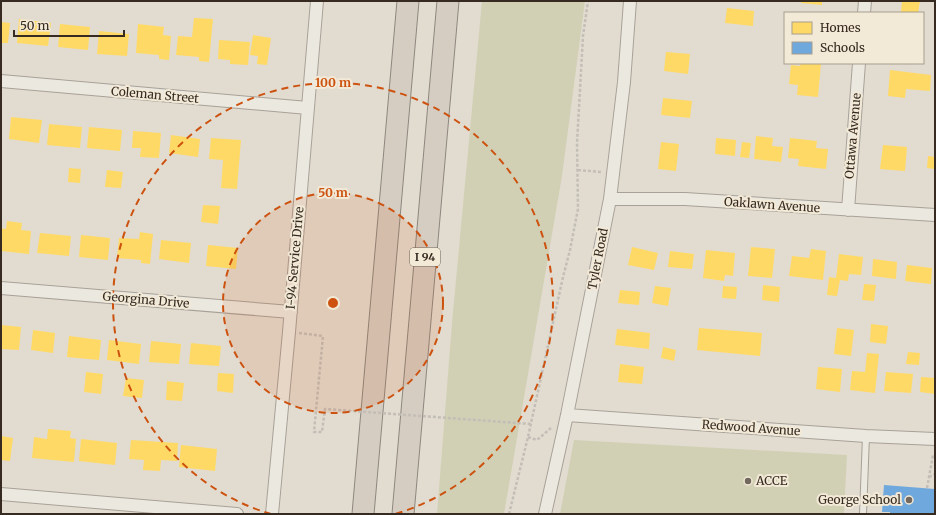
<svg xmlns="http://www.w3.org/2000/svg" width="936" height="515" viewBox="0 0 936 515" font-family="Merriweather,serif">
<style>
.green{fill:#d1d0b4}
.homes{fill:#ffd966}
.schools{fill:#6fa8dc}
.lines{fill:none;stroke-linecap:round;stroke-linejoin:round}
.lane-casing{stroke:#a8a198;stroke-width:8}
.street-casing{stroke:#a8a198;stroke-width:14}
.highway-casing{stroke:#8d877f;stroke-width:23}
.path{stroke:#c3beb7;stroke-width:2.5;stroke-dasharray:3 2;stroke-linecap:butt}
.lane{stroke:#ebe8e0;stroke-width:6}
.street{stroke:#ebe8e0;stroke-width:12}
.highway{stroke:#d5cdc1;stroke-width:21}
.path-bridge{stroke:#c3beb7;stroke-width:2.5;stroke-dasharray:3 2;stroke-linecap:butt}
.ring{fill:none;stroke:#cd520f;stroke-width:2;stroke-dasharray:7 5}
.poi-dot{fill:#72685e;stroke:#f2e9d7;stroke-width:1.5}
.labels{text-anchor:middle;stroke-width:4;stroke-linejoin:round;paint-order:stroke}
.shield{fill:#f2e9d7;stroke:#6e6358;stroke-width:1}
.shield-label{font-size:11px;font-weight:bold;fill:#362a21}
.street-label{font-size:12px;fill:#362a21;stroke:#f2e9d7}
.poi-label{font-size:12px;fill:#362a21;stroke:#f2e9d7;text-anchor:start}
.centre{fill:#cd520f;stroke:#f2e9d7;stroke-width:2}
.ring-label{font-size:12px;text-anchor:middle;font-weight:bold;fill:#cd520f;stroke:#f2e9d7;stroke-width:4;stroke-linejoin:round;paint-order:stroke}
</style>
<rect width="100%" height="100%" fill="#e2dcd0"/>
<!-- green -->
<path class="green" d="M482,1h103l-23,175 -58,338h-67l15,-191z
M574,440l273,15 -3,59h-284z"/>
<!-- homes -->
<path class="homes" d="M801,1h21v4l-21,-2z
M902,1h18l-2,12 -17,-1z
M727,8l27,3 -1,15 -28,-3z
M194,18l19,1 -4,43 -10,-1v-4l-23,-2 2,-19 14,1z
M19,19l32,4 -3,23 -31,-3z
M1,22l9,1 -2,20h-7z
M60,24l30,3 -2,23 -30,-3z
M138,24l26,3 -1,8 8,1 -2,24 -10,-1v-4l-23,-2z
M99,31l30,3 -2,22 -30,-2z
M253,35l18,3 -4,27 -10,-1 1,-8 -8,-1z
M219,40l31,2 -2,23 -18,-1v-4l-12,-1z
M666,52l24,2 -2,20 -24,-3z
M801,63h20l-3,34 -21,-2 1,-10 -9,-1 2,-19 9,1z
M890,70l41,5 -1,16 -24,-2 -1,9 -17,-2z
M663,98l29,3 -2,17 -29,-3z
M11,117l31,3 -3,23 -30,-4z
M49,124l33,3 -2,21 -33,-3z
M89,127l33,3 -2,21 -33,-3z
M133,131l28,2 -2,25 -19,-1 1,-9h-9z
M171,135l29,4 -2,18 -29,-4z
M756,136l17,2 -1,8 11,1 -2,15 -27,-3z
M211,138l30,2 -4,49 -16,-1 2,-28 -14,-1z
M716,138l20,2 -1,16 -20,-2z
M790,138l27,3 -1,7 12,1 -2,20 -28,-3 1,-7 -11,-1z
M661,142l18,2 -3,27 -18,-2z
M742,142l9,1 -2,15 -9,-1z
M883,145l24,2 -2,24 -25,-2z
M928,156l7,1v12l-8,-1z
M69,168l12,1 -1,14 -12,-1z
M107,170l16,2 -2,16 -16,-1z
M203,205l17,1 -2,18 -17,-2z
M7,221l15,2 -1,7 10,1 -2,23 -28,-3v-23l5,1z
M140,232l13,2 -3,30 -9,-1v-3l-24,-2 2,-20 20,1z
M40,233l31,3 -2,20 -32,-3z
M81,235l29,3 -2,22 -29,-3z
M161,240l30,3 -2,20 -30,-4z
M208,245l30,3 -2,21 -30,-3z
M632,247l26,6 -4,17 -26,-5z
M751,247l24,2 -3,29 -24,-2z
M811,249l15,2 -3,29 -34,-4 3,-20 17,2z
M706,250l29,3 -2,23 -8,-1 -1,6 -21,-3z
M670,251l24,3 -2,15 -24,-2z
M839,254l24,3 -2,18 -12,-1 -1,7 -8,-1 -3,16 -10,-1 2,-18 7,1z
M873,259l24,3 -1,17 -24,-3z
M907,265l25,3 -1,16 -26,-3z
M864,284l12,1 -2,16 -12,-1z
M763,285l17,2 -1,15 -17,-2z
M655,286l16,2 -3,18 -16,-3z
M723,286l14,1 -1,12 -14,-1z
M620,290l20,2 -1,13 -21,-2z
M871,324l17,2 -2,18 -16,-2z
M1,325l20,2 -2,23 -18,-1z
M699,328l63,5 -2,23 -63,-6z
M837,328l17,2 -3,26 -17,-2z
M617,329l33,4 -1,16 -34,-4z
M33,330l22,3 -2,20 -22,-3z
M69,336l32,4 -2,20 -32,-3z
M109,340l32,4 -2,20 -32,-4z
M151,341l30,3 -2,20 -30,-2z
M191,343l30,3 -2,20 -30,-2z
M663,347l13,3 -2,11 -13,-3z
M908,352l12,1 -1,12 -13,-1z
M867,353l12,1 -4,39 -25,-3 2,-19 13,1z
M620,364l24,3 -2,17 -24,-2z
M818,367l24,2 -2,23 -24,-3z
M86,372l17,2 -2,20 -17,-2z
M886,372l27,2 -2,19 -27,-2z
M218,373l16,1 -1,19 -16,-2z
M921,377l14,1v16l-15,-2z
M126,378l18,2 -2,18 -19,-2z
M167,381l17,2 -2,18 -16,-1z
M48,429l23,2 -1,7 6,1 -2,23 -42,-4 2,-21 13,2z
M1,436l12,2 -3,23 -9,-1z
M81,439l36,4 -2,22 -36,-4z
M131,440l47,3 -1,18 -16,-1 -1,11 -17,-1 1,-10 -15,-1z
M181,445l36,4 -2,22 -36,-4z"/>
<!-- schools -->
<path class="schools" d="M884,485l51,4v25h-45v-2h-8z"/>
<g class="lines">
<!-- lane casing -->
<g class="lane-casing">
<path id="lane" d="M863,514l3,-78"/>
</g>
<!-- street casing -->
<g class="street-casing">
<path id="street" d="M864,13l1,-12
M1,81l307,27
M610,199h75l250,16
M848,210l11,-147
M1,288l290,24
M567,415l299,21 69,3
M1,494l236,20
M272,514l17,-182 28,-331
M545,514l22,-99 43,-216 14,-117 6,-81"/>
</g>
<!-- highway casing -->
<g class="highway-casing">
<path id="highway" d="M363,514l45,-513
M403,514l45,-513"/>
</g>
<!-- path -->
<path class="path" d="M578,170l23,2
M528,437l9,3 14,-12
M929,477l6,-3
M927,488l6,-33
M509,514l19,-77 35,-160 7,-27 8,-41 -1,-66 6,-107 5,-35"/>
<!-- lane -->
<use href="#lane" class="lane"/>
<!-- street -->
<use href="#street" class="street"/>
<!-- highway -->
<use href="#highway" class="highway"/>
<!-- path-bridge -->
<path class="path-bridge" d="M299,333l24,3 -9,96h8l3,-23 206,15"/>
</g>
<!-- distance rings -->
<circle cx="333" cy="303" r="110" fill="#cd520f" fill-opacity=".12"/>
<g class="ring">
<circle cx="333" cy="303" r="110"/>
<path d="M271 514A220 220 0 1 1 395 514"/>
</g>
<!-- markers -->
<g class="poi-dot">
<circle cx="748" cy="481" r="4"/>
<circle cx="909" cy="500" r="4"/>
</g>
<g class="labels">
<!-- shield labels -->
<rect class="shield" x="410" y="248" width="30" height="18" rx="3"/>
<g class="shield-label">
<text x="425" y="261">I 94</text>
</g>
<!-- street labels -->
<g class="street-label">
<text transform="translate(155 95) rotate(5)" y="4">Coleman Street</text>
<text transform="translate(853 136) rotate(-85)" y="4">Ottawa Avenue</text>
<text transform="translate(772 205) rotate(4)" y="4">Oaklawn Avenue</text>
<text transform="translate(295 258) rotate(-85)" y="4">I-94 Service Drive</text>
<text transform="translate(598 259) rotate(-79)" y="4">Tyler Road</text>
<text transform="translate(146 300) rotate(5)" y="4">Georgina Drive</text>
<text transform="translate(751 428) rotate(4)" y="4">Redwood Avenue</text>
</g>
<!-- poi labels -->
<g class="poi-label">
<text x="756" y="485">ACCE</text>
<text x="901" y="504" text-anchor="end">George School</text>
</g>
</g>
<circle cx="333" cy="303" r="6" class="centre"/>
<g class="ring-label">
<text x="333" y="87">100 m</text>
<text x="333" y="197">50 m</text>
</g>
<!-- border -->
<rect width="936" height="515" fill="none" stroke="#362a21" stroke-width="4"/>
<!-- legend -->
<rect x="784" y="12" width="140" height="52" fill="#f2e9d7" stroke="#a79d8e"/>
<rect x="792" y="22" width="20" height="12" fill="#ffd966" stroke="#a79d8e"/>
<text x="820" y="32" font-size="12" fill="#362a21">Homes</text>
<rect x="792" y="42" width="20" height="12" fill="#6fa8dc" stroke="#a79d8e"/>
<text x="820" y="52" font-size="12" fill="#362a21">Schools</text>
<!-- scale -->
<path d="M14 30v6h110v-6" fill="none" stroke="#362a21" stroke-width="2"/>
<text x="20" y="30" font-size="12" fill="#362a21" stroke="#f2e9d7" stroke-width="3" paint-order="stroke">50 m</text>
</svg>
